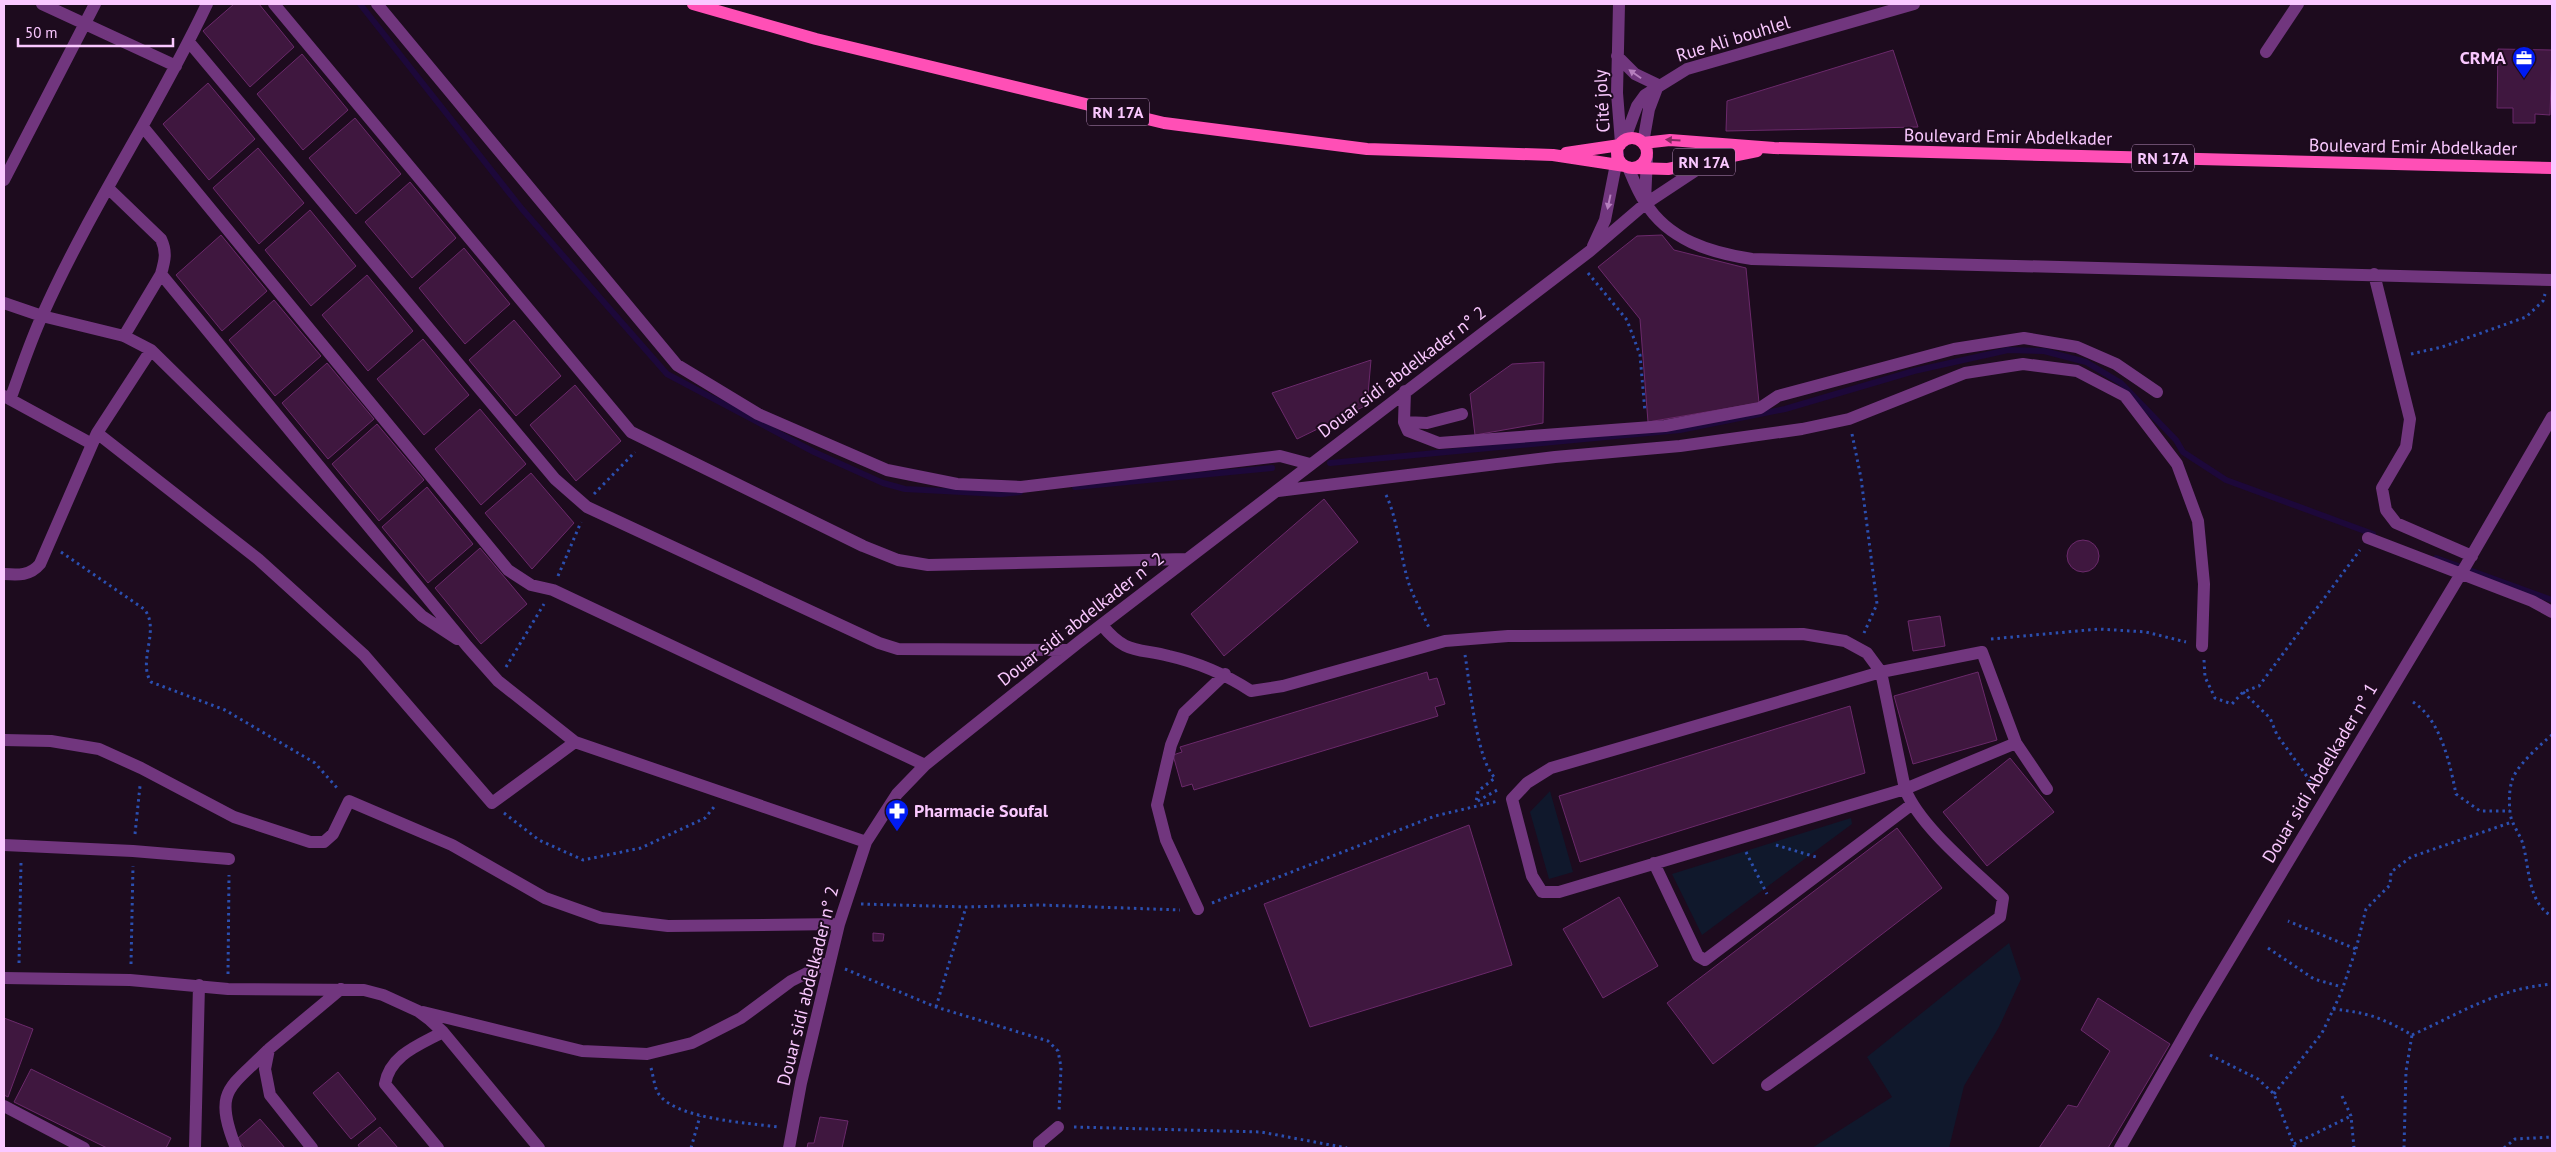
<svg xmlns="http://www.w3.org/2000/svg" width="2556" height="1152" viewBox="0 0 2556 1152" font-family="'PT Sans',sans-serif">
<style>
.green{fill:#10182c}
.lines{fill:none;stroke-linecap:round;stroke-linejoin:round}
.stream{stroke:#1d083a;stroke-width:6}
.building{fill:#3f173f;stroke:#6b296b}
.path{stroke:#2b4fb0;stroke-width:3;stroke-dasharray:2.5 4;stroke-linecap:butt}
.minor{stroke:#71367e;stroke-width:12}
.major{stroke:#ff4fb6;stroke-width:12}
.oneway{fill:#b67fbe}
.oneway2{fill:#832a62}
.labels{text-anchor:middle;stroke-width:4;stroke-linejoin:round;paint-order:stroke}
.shield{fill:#1d0b1e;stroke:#b88fbc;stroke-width:1}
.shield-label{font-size:16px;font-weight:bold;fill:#fac8ff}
.street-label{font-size:18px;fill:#fac8ff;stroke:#1d0b1e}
.poi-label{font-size:18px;font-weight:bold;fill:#fac8ff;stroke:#1d0b1e;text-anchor:end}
</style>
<rect width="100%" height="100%" fill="#1d0b1e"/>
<!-- green -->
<path class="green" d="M1550,791l23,81 -24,7 -19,-67z
M1851,818l1,6 -150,111 -30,-61z
M2009,943l12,36 -22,48 -35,59 -15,62h-137l80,-51 -25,-40z"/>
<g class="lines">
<!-- stream -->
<path class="stream" d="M360,4l162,205 145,165 147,78 69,31 22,6 96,5 19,-2
M1330,463l350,-33 105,-21 129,-38 94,-21 36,1 42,11 35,21 55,57 7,12 43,28 147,54
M1075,487l197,-19
M2436,558l116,42"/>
</g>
<!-- building -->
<path class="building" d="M234,4h25l35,43 -44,40 -47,-56z
M2498,49l54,1 -2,65 -15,-1v9h-22v-15h-16z
M1893,50l25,77 -192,4 1,-30z
M302,54l46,56 -45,40 -46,-56z
M208,83l47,56 -46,41 -46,-56z
M355,118l46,56 -45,40 -47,-56z
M258,148l46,55 -45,41 -46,-56z
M410,182l46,56 -44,40 -47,-56z
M310,210l46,56 -45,40 -46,-56z
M221,235l46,56 -45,40 -46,-56z
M1662,235l12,15 72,18 13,135 -111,19 -8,-103 -42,-52 39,-31z
M464,248l46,56 -45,40 -46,-56z
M367,275l46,56 -45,40 -46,-56z
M274,300l47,56 -46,40 -46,-56z
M514,320l47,56 -45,40 -47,-56z
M423,339l46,56 -45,40 -47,-56z
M1371,360l-4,45 -70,34 -25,-46z
M1544,362l-1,61 -68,12 -5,-41 42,-30z
M327,363l47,56 -46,40 -46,-56z
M575,385l46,56 -45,40 -46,-56z
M480,409l46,55 -45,41 -46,-56z
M377,424l47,56 -45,41 -47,-57z
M531,473l43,50 -42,46 -47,-56z
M427,487l46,57 -45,39 -46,-56z
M1324,499l34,43 -134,114 -33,-42z
M2067 556a16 16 0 1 1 32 0a16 16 0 1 1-32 0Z
M480,548l47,56 -46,40 -46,-56z
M1940,616l5,30 -32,5 -5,-30z
M1427,672l2,8 8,-2 8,26 -10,3 3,9 -244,74 -2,-6 -10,3 -9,-32 9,-3 -2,-5z
M1978,672l19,68 -84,24 -19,-68z
M1850,706l15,67 -285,89 -21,-66z
M2010,758l44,54 -67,54 -44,-54z
M1469,825l43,140 -202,62 -46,-123z
M1897,828l45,60 -229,176 -46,-61z
M1619,897l39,69 -55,32 -40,-69z
M873,933l11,1 -1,7h-10z
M2098,998l72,46 -62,104h-69l29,-43 9,2 33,-56 -29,-21z
M4,1018l29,11 -25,68 -4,-2z
M31,1069l140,69 -5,10h-59l-93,-46z
M338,1072l38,47 -25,20 -38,-46z
M820,1117l28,4 -6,27h-35l1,-5h6z
M260,1119l25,29h-40l-8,-9z
M380,1127l18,21h-38l-2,-3z"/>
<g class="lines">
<!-- path -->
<path class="path" d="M1588,273l39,47 13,35 5,57
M2411,354l31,-7 84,-30 17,-16 2,-7
M1852,434l9,44 16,126 -13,29
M594,494l41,-42
M1386,495c12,25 14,59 22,86 5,16 15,33 22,49
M61,552l83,57c17,20 -7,52 7,73l74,28 90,53 23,26
M558,576l23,-54
M1991,639l108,-10 47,3 40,10
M1465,655c5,29 11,104 30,123l-17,13 -2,11 23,-13
M2204,660l1,17 10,21 17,6 11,-12 16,-6 101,-136
M506,667l38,-63
M2243,692l27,26 7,17 34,47 5,2
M2413,702c28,18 37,62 43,92l24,17h30
M2552,735c-11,9 -37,32 -40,46 -3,8 -3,22 -2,31 1,12 9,20 13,32 6,22 5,60 29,72
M504,813l35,27 44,20 58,-12 64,-30 9,-11
M135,834l5,-48
M1776,845l40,12
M1746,852l21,42
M1212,903l223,-87 63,-15
M861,904l105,3 75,-2 139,5
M2268,948l46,31 28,8
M2356,949l10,-40 24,-24 1,-13 20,-15 101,-35
M19,963l2,-101
M131,964l2,-98
M845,969l91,38 112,34 10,10 3,16 -2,45
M228,974l1,-99
M936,1007l30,-100
M2333,1009c35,4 48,8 79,26l-6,36 -2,77
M2412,1035c49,-22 84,-46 140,-51
M2210,1055l48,24 16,15 21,54
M651,1068c2,7 3,16 6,23 13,28 93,32 121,36
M2274,1094l48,-61 19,-40 15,-44 -68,-28
M2342,1096l9,20 3,32
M1074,1127l187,5 86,16
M2294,1144l57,-28
M691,1148l9,-32
M2504,1148l11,-9 37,-2"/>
<!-- minor -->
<path class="minor" d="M42,4l134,62
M274,4l357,428 232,114 35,14 30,5 258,-6
M377,4l300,361 81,49 129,56 70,14 64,3 259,-31 30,8
M1619,4l-2,89 4,50
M189,42l366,437 32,28 292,136 19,6 171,1
M2266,52l32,-48
M1617,56l18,18 23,11
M143,127l365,443 23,15 22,5 372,175
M1624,141l13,-35 8,-11 42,-26 227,-65
M1643,143l6,-34 8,-21
M1628,167c5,12 10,25 17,35 23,38 66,51 107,57l800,21
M4,180l91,-176
M108,188l53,51c6,13 4,21 0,35l306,372 31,35 77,61 291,100
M1645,201l2,-44
M1593,246l12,-26 13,-66
M2374,274l36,145 -4,28 -24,41 4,22 10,13 76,33
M4,303l38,13 82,20 27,14 271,266 35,23
M124,336l37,-62
M151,350l-54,83 161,126 106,96 128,148 83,-61
M1405,391l-1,31 23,1 35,-9
M4,396l88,48
M11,397c10,-27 19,-55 31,-81 48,-108 115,-206 165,-312
M1404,422l4,9 31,12 226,-17 95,-18 18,-12 176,-47 70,-11 53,9 39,17 41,28
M1278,491l277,-34 125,-11 122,-17 47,-10 116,-46 58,-9 54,7 48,25 52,68 21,57 6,63 -2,62
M2368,538l164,63 20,11
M4,574c14,1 26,2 36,-10l57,-131
M1102,625c23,29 35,23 67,31 31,7 56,18 82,35l32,-5 162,-45 63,-5 295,-2 42,7 22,12 14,19 101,-20 34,91 -111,46 -346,103h-17l-10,-16 -20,-77 15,-16 24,-15 330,-96 24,117c15,38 68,80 98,109l-3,19 -233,168
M4,740l47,1 48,8 42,19 93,49 76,25h14l9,-8 16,-33 103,44 93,53 56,20 67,8 171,-2
M2016,743l31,46
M4,845l129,6 96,8
M1654,863l44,93 7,4 206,-155
M1198,909l-32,-69 -9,-35 14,-60 13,-32 41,-39
M4,978l126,2 98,9 136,1 19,5 35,16 12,9 13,12 96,116
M423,1012l159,39 65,3 45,-11 49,-25 50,-37 38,-19
M4,1106l80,42
M195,1148l4,-163
M236,1148c-23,-58 -7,-59 32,-98
M312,1148l-42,-53 -5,-26 4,-20 72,-60
M438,1148l-53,-64c5,-29 34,-39 58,-52
M789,1148l12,-65 38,-159 27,-82 31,-48 28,-29 154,-123 511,-391 55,-47 65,-43
M1039,1148v-5l19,-16
M2120,1148l76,-133 269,-448 87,-150"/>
<!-- major -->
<path class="major" d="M693,4l123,35 348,84 203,26 186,6 72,11
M1617 153a15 15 0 1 1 30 0a15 15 0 1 1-30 0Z
M1643,143l27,-3 104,8 778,20
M1566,153l54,-8
M1634,168l34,1 89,-18"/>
</g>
<!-- one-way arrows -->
<defs><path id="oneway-solid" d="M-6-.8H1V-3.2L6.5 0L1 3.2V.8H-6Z" transform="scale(1.25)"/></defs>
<g class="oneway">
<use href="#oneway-solid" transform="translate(1635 74) rotate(-145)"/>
<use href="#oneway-solid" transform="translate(1609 202) rotate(102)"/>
</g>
<use class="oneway2" href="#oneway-solid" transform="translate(1673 140) rotate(-177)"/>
<!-- icons -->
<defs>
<g id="office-pin" transform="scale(1.25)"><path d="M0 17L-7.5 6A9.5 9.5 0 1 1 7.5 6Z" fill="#001bf3" stroke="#1d0b1e"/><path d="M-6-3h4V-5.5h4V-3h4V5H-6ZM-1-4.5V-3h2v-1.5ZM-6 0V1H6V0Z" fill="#fff"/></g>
<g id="pharmacy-pin" transform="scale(1.25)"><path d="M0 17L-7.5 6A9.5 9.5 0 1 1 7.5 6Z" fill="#001bf3" stroke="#1d0b1e"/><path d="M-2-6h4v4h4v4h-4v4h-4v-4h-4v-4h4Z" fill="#fff"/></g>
</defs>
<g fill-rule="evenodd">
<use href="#office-pin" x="2524" y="58"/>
<use href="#pharmacy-pin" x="897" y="811"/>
</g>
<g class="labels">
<!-- shield labels -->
<g class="shield">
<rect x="1087" y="98.5" width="62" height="27" rx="4"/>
<rect x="2132" y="144.5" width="62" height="27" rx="4"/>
<rect x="1673" y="148.5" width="62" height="27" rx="4"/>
</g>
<g class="shield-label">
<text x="1118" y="118">RN 17A</text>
<text x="2163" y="164">RN 17A</text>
<text x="1704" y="168">RN 17A</text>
</g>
<!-- street labels -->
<g class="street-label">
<text transform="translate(1733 39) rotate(-17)" y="6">Rue Ali bouhlel</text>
<text transform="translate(1602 101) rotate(-93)" y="6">Cité joly</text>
<text transform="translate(2008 137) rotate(1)" y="6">Boulevard Emir Abdelkader</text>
<text transform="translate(2413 147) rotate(1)" y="6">Boulevard Emir Abdelkader</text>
<text transform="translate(1402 372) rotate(-37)" y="6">Douar sidi abdelkader n° 2</text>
<text transform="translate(1081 619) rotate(-38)" y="6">Douar sidi abdelkader n° 2</text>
<text transform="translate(2320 773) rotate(-59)" y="6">Douar sidi Abdelkader n° 1</text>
<text transform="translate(808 986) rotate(-76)" y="6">Douar sidi abdelkader n° 2</text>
</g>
<!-- poi labels -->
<g class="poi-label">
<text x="2506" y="64">CRMA</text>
<text x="914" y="817" text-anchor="start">Pharmacie Soufal</text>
</g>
</g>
<!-- border -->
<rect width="2556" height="1152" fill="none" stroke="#fac8ff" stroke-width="10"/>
<!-- scale -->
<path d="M18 38v8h155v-8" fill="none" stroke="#fac8ff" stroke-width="2.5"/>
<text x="25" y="38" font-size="15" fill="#fac8ff" stroke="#1d0b1e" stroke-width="4" paint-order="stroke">50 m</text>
</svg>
